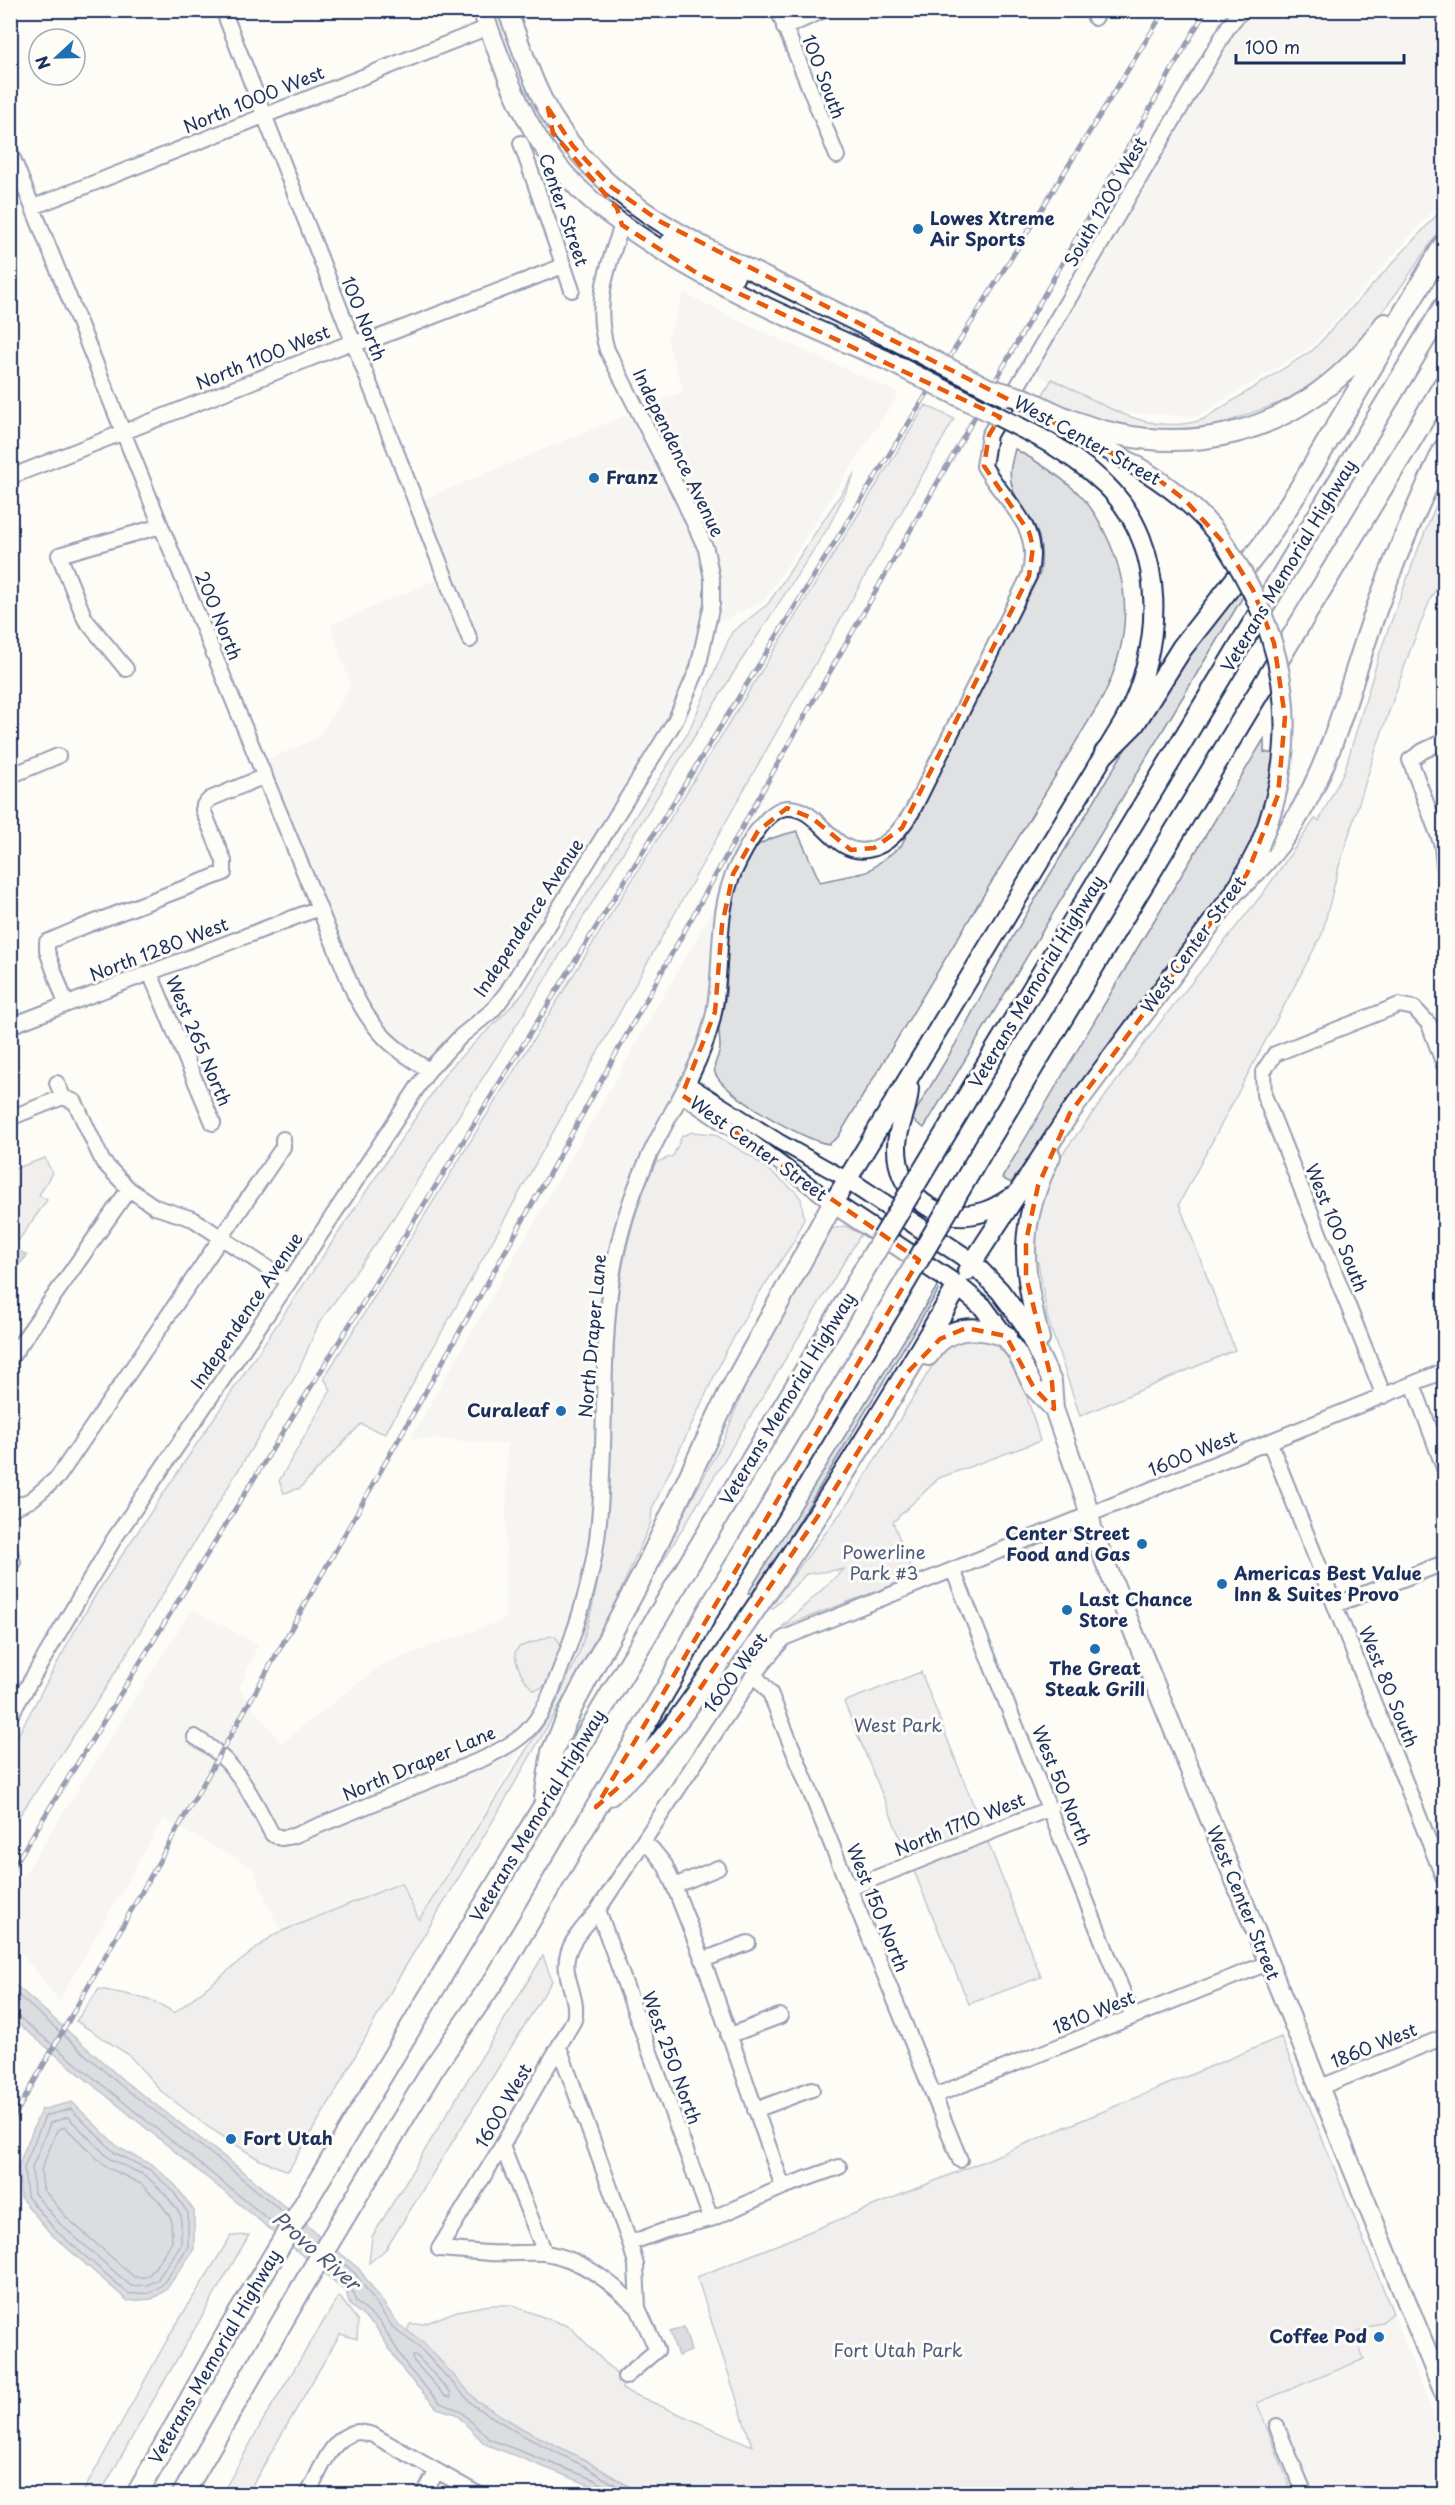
<svg xmlns="http://www.w3.org/2000/svg" width="1455" height="2505" viewBox="0 0 1455 2505" font-family="'Playpen Sans',sans-serif">
<style>
.built{fill:#edeeec}
.green{fill:#e0e1e3;stroke:#7e88a0;stroke-width:1.5}
.water{fill:#b3b8c5;stroke:#76819c;stroke-width:1.5}
.lines{fill:none;stroke-linecap:round;stroke-linejoin:round}
.shore{stroke:#586687;stroke-width:1.5}
.minor-casing{stroke:#1b2f5e;stroke-width:18}
.major-casing{stroke:#1b2f5e;stroke-width:22}
.highway-casing{stroke:#1b2f5e;stroke-width:24}
.minor{stroke:#fdfcf7;stroke-width:14}
.major{stroke:#fdfcf7;stroke-width:18}
.highway{stroke:#fdfcf7;stroke-width:20}
.rail-casing{stroke:#1b2f5e;stroke-width:5}
.rail{stroke:#fdfcf7;stroke-width:3;stroke-dasharray:9;stroke-linecap:butt}
.major-bridge-casing{stroke:#1b2f5e;stroke-width:22;stroke-linecap:butt}
.highway-bridge-casing{stroke:#1b2f5e;stroke-width:24;stroke-linecap:butt}
.major-bridge{stroke:#fdfcf7;stroke-width:18}
.highway-bridge{stroke:#fdfcf7;stroke-width:20}
.marked{fill:none;stroke:#e8590c;stroke-width:4.5;stroke-dasharray:12 8;stroke-linejoin:round}
.poi-dot{fill:#1f6fb2;stroke:#fdfcf7;stroke-width:2}
.labels{text-anchor:middle;stroke-width:6;stroke-linejoin:round;paint-order:stroke}
.street-label{font-size:18px;fill:#1b2f5e;stroke:#fdfcf7}
.poi-label{font-size:18px;font-weight:bold;fill:#1b2f5e;stroke:#fdfcf7;text-anchor:start}
.park-label{font-size:18px;fill:#4c5c7f;stroke:#fdfcf7}
.water-label{font-size:20px;font-style:italic;fill:#49587d;stroke:#fdfcf7}
</style>
<rect width="100%" height="100%" fill="#fdfcf7"/>
<filter id="ink" filterUnits="userSpaceOnUse"><feTurbulence type="fractalNoise" baseFrequency=".0167" numOctaves="2"/><feDisplacementMap in="SourceGraphic" scale="12" xChannelSelector="R" yChannelSelector="G"/><feConvolveMatrix kernelMatrix="1 2 1 2 8 2 1 2 1" color-interpolation-filters="sRGB"/></filter>
<g filter="url(#ink)">
<!-- built -->
<path class="built" d="M1225,11h219v187l-132,148 -116,71 -92,-6 -75,-42z
M684,293l68,34 147,66 -134,207 -58,28 -32,93 -168,271 -78,78 -63,-54 -106,-253 56,-24 35,-52 -20,-62 114,-49 -28,-74 267,-111 -17,-51z
M733,874l-18,138 -69,151 -27,77 -20,283 -19,96 -39,93 -43,77 -80,131 -17,-38 -121,49 -28,-64 -89,-48 -104,182 -48,-61 -1,-43 182,-288 66,36 -19,44 42,54 102,-79 122,-45 2,-175 -96,-6z
M1393,2313l51,128v47l-14,6h-137l-36,-91 106,-43 -9,-27 28,-11z"/>
<!-- green -->
<path class="green" d="M1444,207v17l-46,67 -42,56 -27,27 -25,20 -97,35 -56,3 -57,-12 -53,-22 11,-19c46,22 98,60 152,40l109,-69z
M926,405l28,14 -216,381 -353,634 -24,-10 -61,64 -16,5 -5,-12 52,-91 -7,-12z
M1015,449c22,12 43,26 61,42 12,11 22,27 29,42 28,56 25,108 -2,164l-265,440 -9,7c-22,-2 -107,-50 -114,-71 -3,-11 5,-16 5,-26 0,-6 -1,-12 -1,-18 1,-12 6,-24 7,-36 2,-30 1,-61 6,-91 3,-17 11,-37 20,-51 9,-12 32,-16 45,-20l23,51 47,-10 34,-26 139,-273c3,-19 2,-37 -9,-54 -7,-11 -16,-20 -19,-33 -4,-13 0,-25 3,-37z
M855,473l-27,55 -91,139 -204,332 -146,229 -68,95 -21,49 -193,317 -94,139v-80l68,-125 19,-32 347,-517c25,-29 54,-52 79,-82l164,-259 44,-101 36,-28z
M1444,486v88l-14,26 -19,48 -36,104 -36,114 -17,68 -143,270 56,146 -155,66 -32,-96 -10,-58 -5,-1 5,-55 20,-46 107,-144 99,-124 51,-73 4,2 26,-52 35,-117 39,-105z
M1239,587l5,8 -320,533 -13,-9 44,-74 57,-107 130,-217 38,-58z
M1264,739v13l11,2c-6,41 -19,79 -35,118l-170,226 -59,85 -9,-5 136,-231z
M692,1132l22,2 38,23 44,35 5,7 3,19 -10,23 -38,57 -31,55 -73,156 -1,13 -46,104 -108,188 -98,163 -66,119 -45,75 -28,-11 -52,-33 -47,-36 -32,-36 -53,-34 23,-32c26,5 53,8 75,24l101,-79 126,-51 18,37 114,-181c14,-16 23,-35 32,-55 5,-12 12,-24 16,-37 35,-106 26,-221 35,-330 4,-53 18,-106 39,-154l18,-7 9,-20z
M45,1158l7,15 -13,22 8,5 -31,44 -5,-4v-70z
M845,1226l16,8 -201,332 -3,-2 67,-125 27,-68 75,-135 6,-7z
M938,1285v6l-164,272 -22,31 -4,-1z
M964,1337c8,1 20,0 27,5 29,16 40,69 49,99l-101,37 -46,44 21,55 -132,50 62,-58 -38,5 -34,35 -3,-2 83,-109 88,-145 4,-5z
M551,1636h4l7,10c-6,15 -10,43 -28,44 -10,-8 -19,-26 -19,-38l4,-5z
M921,1672l120,305 -72,27 -125,-302z
M543,1956l9,25 -166,268 -17,14 3,-26z
M1281,2037l112,276 -11,9 -28,11 10,26 -107,44 36,91h-652l-54,-33 -64,-32 -46,-28 -54,-59 -16,-11 3,-7h14l33,-13 33,-6h21l59,22 54,55 -2,7 130,57 -55,-169 280,-113z
M249,2235l-109,188 -40,71h-18l89,-161 60,-97z
M339,2296l19,25 -1,18 -17,-5 -93,160h-25l43,-77z"/>
<!-- water -->
<path class="water" d="M17,1249l10,7 -14,15 -2,-2v-11z
M10,1980l113,100 112,85 124,104 40,56 24,17 54,59 46,28 64,32 54,33h-34l-15,-8 -107,-42 -29,-30 -19,-6 -32,-35 -30,-47 -25,-21 -4,-14 -335,-273z
M72,2102l47,46 34,17 23,21 18,25v38l-28,41 -14,9 -24,2 -77,-67 -30,-36 -3,-32 23,-56z
M684,2327l7,24 -13,5 -8,-24z"/>
<g class="lines">
<!-- shore -->
<path class="shore" d="M10,1988l109,96 112,85 54,45
M10,2014l6,1 262,212
M71,2109l44,44 35,17 22,20 16,23v34l-26,38 -12,8 -21,1 -74,-64 -28,-34 -3,-29 21,-51z
M68,2117l42,42 36,17 20,19 15,20v30l-24,35 -10,5 -16,1 -71,-62 -26,-31 -2,-25 18,-45z
M65,2127l40,39 36,18 18,17 12,17 1,24 -21,31 -6,4h-11l-67,-59 -24,-29 -2,-19 16,-40z
M334,2256l21,17 39,56 25,18 55,59 46,28 64,32 46,28
M327,2267l24,20 5,15 24,20 29,47 31,34 19,7 30,29 106,41 12,8 2,6
M413,2356h4l34,37v4l-6,-1 -33,-37z"/>
<!-- minor casing -->
<g class="minor-casing">
<path id="minor" d="M223,10l247,630
M778,10l59,146
M1095,18l5,-8
M784,28l40,-18
M521,143l51,147
M10,151l151,375 194,469c20,38 37,53 74,75
M33,207l456,-180
M10,477l342,-135 20,-2 191,-74
M126,669l-41,-50 -26,-64 102,-29
M1444,741l-21,10 -13,9 32,85 2,22
M10,776l48,-20
M150,973l63,150
M66,1004l-19,-53v-9l35,-15 142,-54v-12l-21,-51 1,-5 6,-6 55,-23
M10,1026l309,-118
M57,1083l6,14
M688,1084l90,57 70,39
M682,1095l71,48 80,60
M10,1118l53,-21 12,5 28,60 26,27 26,18 38,12 96,63
M10,1359l119,-170
M1413,1384l31,84
M1384,1396l-120,-301 -1,-23 12,-18 124,-49 15,3 15,16 15,41
M1270,1443l174,436
M10,1509l21,-9 27,-23 225,-330v-8
M10,1553l3,9 -3,3
M953,1570l180,447
M1335,1605l109,-42
M754,1674l16,19 190,467
M10,1716l104,-177 175,-257 140,-212 32,-34 32,-26 14,-18 168,-271 23,-53 14,-64v-25l-6,-30 -23,-50 -76,-149c-14,-46 0,-82 15,-125
M195,1737c42,24 55,56 77,97l9,4 12,-2 192,-78c14,-8 29,-14 40,-25 19,-18 28,-45 37,-68 18,-46 33,-95 37,-144 8,-83 1,-167 14,-250 6,-36 18,-75 33,-108 20,-46 50,-86 64,-134 15,-51 3,-112 25,-159 8,-17 30,-61 52,-62 33,-2 45,49 81,42 21,-4 33,-21 44,-38l117,-236c14,-50 -23,-71 -45,-110l5,-31 239,-408 14,-17
M643,1842l9,7 13,16 9,21 29,74 80,227
M674,1886l44,-18
M850,1888l201,-80
M598,1910l113,309
M703,1960l45,-17
M728,2036l52,-20
M559,2047l71,196 6,22 2,43 19,42 -32,27
M1318,2088l126,-51
M934,2096l334,-133
M755,2110l57,-21
M502,2146l43,107
M630,2243l36,-13 45,-11 72,-32 56,-20
M638,2308c-25,-24 -58,-51 -94,-55 -18,-1 -37,1 -55,0 -17,-1 -34,-3 -50,-4l63,-103 72,-126c6,-22 -13,-44 -6,-66 4,-16 20,-31 30,-44l156,-236 30,-36 660,-267
M1277,2427l28,67
M308,2494c11,-20 23,-59 50,-62 4,0 11,2 15,3l105,59
M424,2494l13,-23"/>
</g>
<!-- major casing -->
<g class="major-casing">
<path id="major" d="M482,10c17,45 33,93 59,133 32,48 70,75 117,105 72,46 150,78 228,112
M507,10c14,35 25,73 44,105 52,85 133,123 218,164 43,21 85,42 127,62
M669,243l66,33
M1047,419c67,34 139,65 181,130
M1039,437c24,13 47,29 67,48 63,62 57,165 18,237l-291,481 125,83 25,21 34,46 17,35 20,21
M909,1088c0,20 -12,38 -12,58 -1,48 39,80 86,66 11,-3 20,-9 29,-15
M848,1180l124,82 28,29 23,31 29,60 2,27 31,89 9,37 350,858
M967,1271l103,-158 167,-224 22,-42
M1040,1339c-18,-72 -23,-113 11,-183"/>
</g>
<!-- highway casing -->
<g class="highway-casing">
<path id="highway" d="M1052,412c123,58 255,25 333,-88
M1105,753l29,-29 48,-76 80,-102 38,-58 144,-243
M1237,889c86,-74 102,-174 138,-276 20,-56 44,-111 69,-164
M950,1126l494,-819
M984,1148l460,-763
M928,1355c18,-30 48,-30 78,-19
M610,1795c55,-49 95,-113 137,-174 75,-109 144,-221 211,-335
M545,1798l7,-46 21,-47 69,-129 86,-181 105,-192
M137,2494l92,-164 603,-1004 33,-58
M183,2494l118,-205 132,-220 63,-91 173,-294 38,-71 193,-322"/>
</g>
<!-- minor -->
<use href="#minor" class="minor"/>
<!-- major -->
<use href="#major" class="major"/>
<!-- highway -->
<use href="#highway" class="highway"/>
<!-- rail casing -->
<g class="rail-casing">
<path id="rail" d="M10,1872l1155,-1862
M10,2124l538,-948 225,-404 433,-762"/>
</g>
<!-- rail -->
<use href="#rail" class="rail"/>
<!-- major-bridge casing -->
<g class="major-bridge-casing">
<path id="major-bridge" d="M896,341l110,56
M886,360l153,77
M1228,549c61,94 75,193 31,298"/>
</g>
<!-- highway-bridge casing -->
<g class="highway-bridge-casing">
<path id="highway-bridge" d="M993,390l34,10 25,12
M865,1268l85,-142
M900,1291l84,-143"/>
</g>
<!-- major-bridge -->
<use href="#major-bridge" class="major-bridge"/>
<!-- highway-bridge -->
<use href="#highway-bridge" class="highway-bridge"/>
</g>
</g>
<!-- marked area -->
<path d="M0 0H1455V2505H0ZM548,108l25,38 37,40 51,36 429,219 65,36 30,23 38,42 30,48 21,53 11,74 -7,78 -31,79 -177,239 -32,73 -12,55v35l26,106 2,27 -20,-21 -28,-52 -40,-8 -26,11 -34,35 -88,142 -134,196 -46,58 -42,37 323,-547 -237,-165 33,-83 7,-87 11,-51 25,-43 29,-23 25,10 39,32 23,-2 28,-20 127,-252 4,-29 -4,-15 -45,-66 5,-31 11,-18 -300,-142 -78,-50 -5,-17 -64,-75z" fill="#fdfcf7" fill-opacity=".55" fill-rule="evenodd"/>
<path class="marked" d="M548,108l25,38 37,40 51,36 429,219 65,36 30,23 38,42 30,48 21,53 11,74 -7,78 -31,79 -177,239 -32,73 -12,55v35l26,106 2,27 -20,-21 -28,-52 -40,-8 -26,11 -34,35 -88,142 -134,196 -46,58 -42,37 323,-547 -237,-165 33,-83 7,-87 11,-51 25,-43 29,-23 25,10 39,32 23,-2 28,-20 127,-252 4,-29 -4,-15 -45,-66 5,-31 11,-18 -300,-142 -78,-50 -5,-17 -64,-75z"/>
<!-- markers -->
<g class="poi-dot">
<circle cx="918" cy="229" r="6"/>
<circle cx="594" cy="478" r="6"/>
<circle cx="561" cy="1411" r="6"/>
<circle cx="1142" cy="1544" r="6"/>
<circle cx="1222" cy="1584" r="6"/>
<circle cx="1067" cy="1610" r="6"/>
<circle cx="1095" cy="1649" r="6"/>
<circle cx="231" cy="2139" r="6"/>
<circle cx="1379" cy="2337" r="6"/>
</g>
<g class="labels">
<!-- street labels -->
<g class="street-label">
<text transform="translate(823 77) rotate(69)" y="6">100 South</text>
<text transform="translate(254 100) rotate(-22)" y="6">North 1000 West</text>
<text transform="translate(1106 202) rotate(-60)" y="6">South 1200 West</text>
<text transform="translate(563 210) rotate(71)" y="6">Center Street</text>
<text transform="translate(363 319) rotate(68)" y="6">100 North</text>
<text transform="translate(263 358) rotate(-22)" y="6">North 1100 West</text>
<text transform="translate(1087 441) rotate(29)" y="6">West Center Street</text>
<text transform="translate(678 453) rotate(64)" y="6">Independence Avenue</text>
<text transform="translate(1289 566) rotate(-59)" y="6">Veterans Memorial Highway</text>
<text transform="translate(218 616) rotate(68)" y="6">200 North</text>
<text transform="translate(529 918) rotate(-57)" y="6">Independence Avenue</text>
<text transform="translate(1194 945) rotate(-54)" y="6">West Center Street</text>
<text transform="translate(159 950) rotate(-21)" y="6">North 1280 West</text>
<text transform="translate(1037 982) rotate(-59)" y="6">Veterans Memorial Highway</text>
<text transform="translate(198 1041) rotate(67)" y="6">West 265 North</text>
<text transform="translate(758 1149) rotate(36)" y="6">West Center Street</text>
<text transform="translate(1336 1228) rotate(68)" y="6">West 100 South</text>
<text transform="translate(247 1311) rotate(-56)" y="6">Independence Avenue</text>
<text transform="translate(593 1336) rotate(-85)" y="6">North Draper Lane</text>
<text transform="translate(788 1399) rotate(-59)" y="6">Veterans Memorial Highway</text>
<text transform="translate(1193 1454) rotate(-22)" y="6">1600 West</text>
<text transform="translate(736 1673) rotate(-54)" y="6">1600 West</text>
<text transform="translate(1388 1687) rotate(68)" y="6">West 80 South</text>
<text transform="translate(419 1764) rotate(-23)" y="6">North Draper Lane</text>
<text transform="translate(1061 1786) rotate(68)" y="6">West 50 North</text>
<text transform="translate(538 1816) rotate(-59)" y="6">Veterans Memorial Highway</text>
<text transform="translate(960 1825) rotate(-22)" y="6">North 1710 West</text>
<text transform="translate(1243 1903) rotate(68)" y="6">West Center Street</text>
<text transform="translate(877 1908) rotate(68)" y="6">West 150 North</text>
<text transform="translate(1094 2013) rotate(-22)" y="6">1810 West</text>
<text transform="translate(1374 2046) rotate(-22)" y="6">1860 West</text>
<text transform="translate(671 2058) rotate(70)" y="6">West 250 North</text>
<text transform="translate(504 2106) rotate(-60)" y="6">1600 West</text>
<text transform="translate(215 2357) rotate(-60)" y="6">Veterans Memorial Highway</text>
</g>
<!-- poi labels -->
<g class="poi-label">
<text x="930" y="225">Lowes Xtreme<tspan x="930" dy="21">Air Sports</tspan></text>
<text x="606" y="484">Franz</text>
<text x="549" y="1417" text-anchor="end">Curaleaf</text>
<text x="1130" y="1540" text-anchor="end">Center Street<tspan x="1130" dy="21">Food and Gas</tspan></text>
<text x="1234" y="1580">Americas Best Value<tspan x="1234" dy="21">Inn &amp; Suites Provo</tspan></text>
<text x="1079" y="1606">Last Chance<tspan x="1079" dy="21">Store</tspan></text>
<text x="1095" y="1675" text-anchor="middle">The Great<tspan x="1095" dy="21">Steak Grill</tspan></text>
<text x="243" y="2145">Fort Utah</text>
<text x="1367" y="2343" text-anchor="end">Coffee Pod</text>
</g>
<!-- park labels -->
<g class="park-label">
<text x="884" y="1559">Powerline<tspan x="884" dy="21">Park #3</tspan></text>
<text x="898" y="1732">West Park</text>
<text x="898" y="2357">Fort Utah Park</text>
</g>
<!-- water labels -->
<g class="water-label">
<text transform="translate(316 2251) rotate(41)" y="7">Provo River</text>
</g>
</g>
<!-- margin -->
<rect width="1455" height="2505" fill="none" stroke="#fdfcf7" stroke-width="36"/>
<rect x="18" y="18" width="1419" height="2469" fill="none" stroke="#1b2f5e" stroke-width="2" filter="url(#ink)"/>
<!-- north arrow -->
<g transform="translate(57 57) rotate(248)"><circle r="28" fill="#fdfcf7" stroke="#a3aaba" stroke-width="1.5"/>
<path d="M0-4.5L10 22L0 15L-10 22Z" fill="#1f6fb2"/>
<text y="-9" font-size="16" font-weight="bold" text-anchor="middle" fill="#1b2f5e">N</text>
</g>
<!-- scale -->
<path d="M1236 54v9h168v-9" fill="none" stroke="#1b2f5e" stroke-width="3"/>
<text x="1245" y="54" font-size="18" fill="#1b2f5e" stroke="#fdfcf7" stroke-width="4.5" paint-order="stroke">100 m</text>
</svg>
